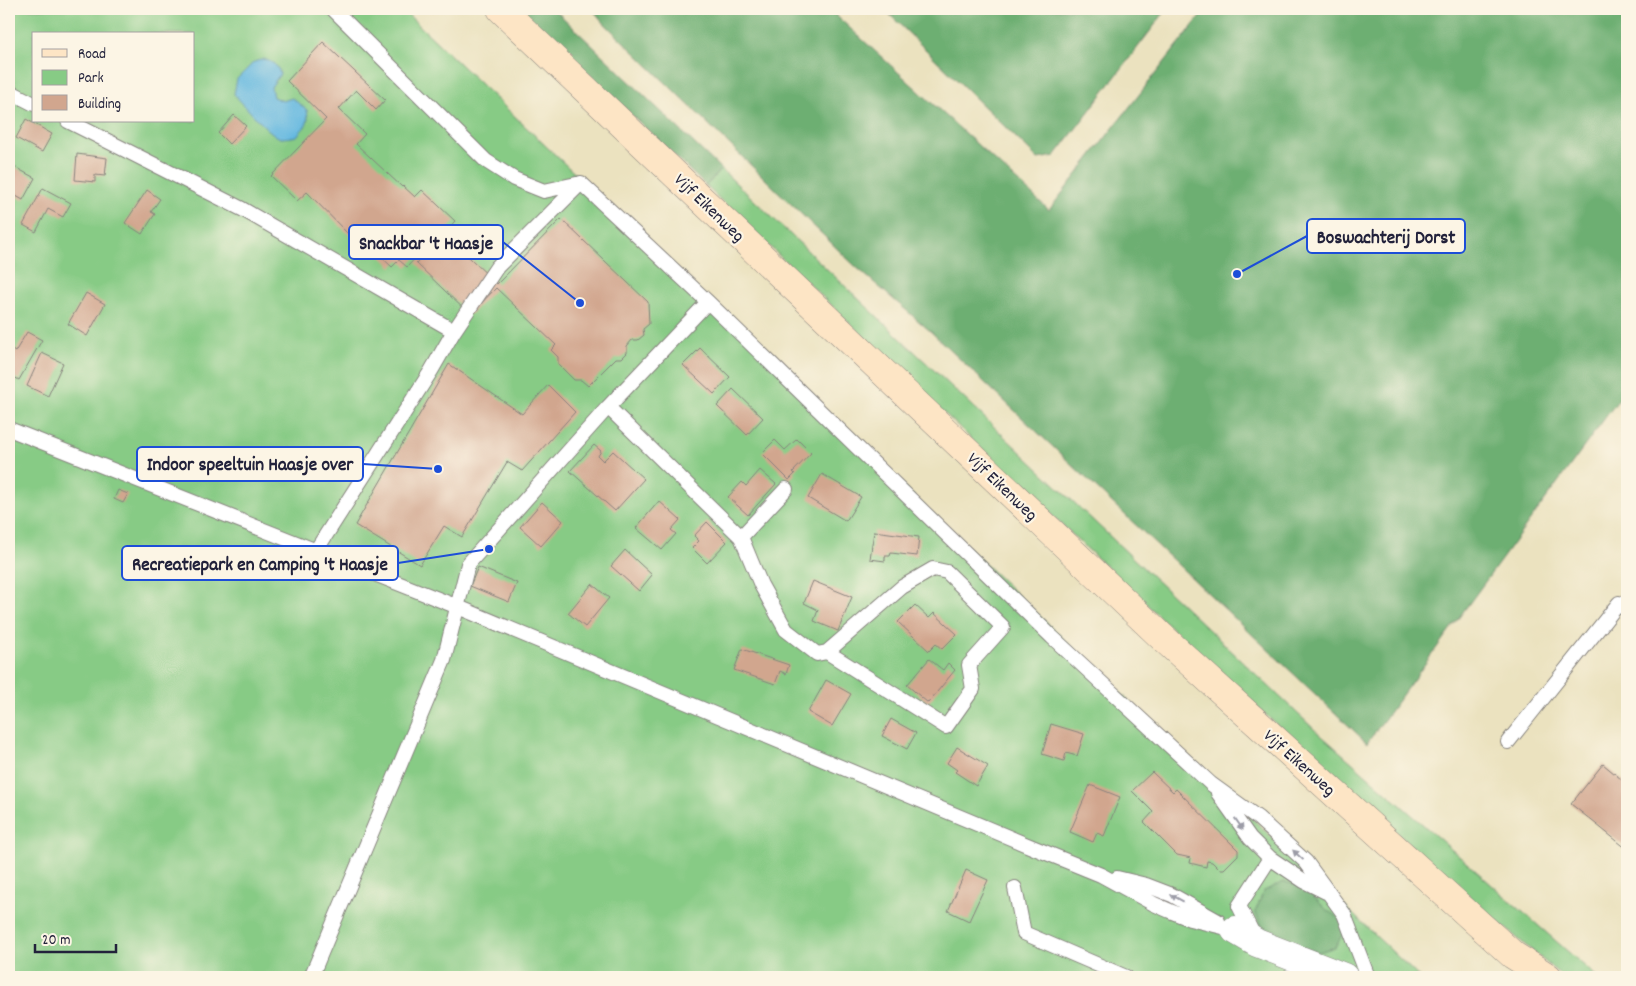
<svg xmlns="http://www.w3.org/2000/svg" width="1636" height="986" viewBox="0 0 1636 986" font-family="Dekko,sans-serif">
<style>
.green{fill:#87cb85;stroke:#547660;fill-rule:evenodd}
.forest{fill:#6daf72;stroke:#486856}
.water{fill:#63b8e0;stroke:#426d8e}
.building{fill:#d1a68e}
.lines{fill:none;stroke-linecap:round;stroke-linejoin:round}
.lane-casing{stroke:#86827d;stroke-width:16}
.street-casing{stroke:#86827d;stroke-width:29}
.secondary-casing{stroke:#86827d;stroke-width:29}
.lane{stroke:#fff;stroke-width:14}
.street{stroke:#fff;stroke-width:28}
.secondary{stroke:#fde5c5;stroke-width:28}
.oneway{fill:#9c9ca7}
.labels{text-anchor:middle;stroke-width:4.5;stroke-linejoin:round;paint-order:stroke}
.street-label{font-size:18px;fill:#22223b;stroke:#fcf5e5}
.leader{fill:none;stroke:#1d4ed8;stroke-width:2}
.callout-dot{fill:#1d4ed8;stroke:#fcf5e5;stroke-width:2}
.callout{fill:#fcf5e5;stroke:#1d4ed8;stroke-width:2}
.callout-label{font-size:19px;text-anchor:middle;font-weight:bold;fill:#22223b}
</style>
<rect width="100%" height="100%" fill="#fcf5e5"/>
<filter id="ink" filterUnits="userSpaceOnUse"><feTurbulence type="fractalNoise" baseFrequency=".02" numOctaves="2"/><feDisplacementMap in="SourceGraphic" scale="10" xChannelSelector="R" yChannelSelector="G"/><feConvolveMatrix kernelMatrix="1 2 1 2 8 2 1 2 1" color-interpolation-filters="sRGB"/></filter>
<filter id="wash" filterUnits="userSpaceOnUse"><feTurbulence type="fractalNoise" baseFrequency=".0096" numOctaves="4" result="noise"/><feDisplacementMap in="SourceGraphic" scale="20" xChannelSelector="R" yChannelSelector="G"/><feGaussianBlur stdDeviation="1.12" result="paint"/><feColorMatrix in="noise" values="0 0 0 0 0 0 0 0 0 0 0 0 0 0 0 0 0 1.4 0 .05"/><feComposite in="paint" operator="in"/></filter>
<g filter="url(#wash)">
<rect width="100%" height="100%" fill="#ebe2bf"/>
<!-- green -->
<path class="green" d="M9,9h393l1017,968h-1410zM34,34h160v87h-160z
M721,169l594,561 282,247h-34c-297,-250 -575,-524 -857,-791z"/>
<!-- forest -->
<path class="forest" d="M521,9h33l167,160 -15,17z
M592,9h237l220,201 157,-201h421v379l-260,355 -438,-413 -74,-64 -251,-243z
M884,9h283l-112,147 -17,3z
M1284,882l18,4 25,24 21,15 -13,22 -16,5 -22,-5 -33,-17 -9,-18 9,-21z"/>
<!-- water -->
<path class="water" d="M264,59c8,3 14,6 16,15l-9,13 2,10 10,4 9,-3 15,12c3,16 -2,15 -10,26 -5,1 -11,2 -16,2 -9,-1 -40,-36 -47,-44l3,-15 17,-17z"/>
<g id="blocks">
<!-- building -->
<path class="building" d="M323,42l62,58 -9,10 -20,-20 -17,19 26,25 -9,10 46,43 1,-1 12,11 7,-7 33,31 -11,12 53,51 64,-65 87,83 1,22 -6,5 1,6 -6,5h-6l-5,6v7l-5,5h-6l-28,28 -7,-6h-7l-16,-16v-7l-7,-7 5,-5 -60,-57 -26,27 -54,-52 10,-11 -3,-2 -16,17 -8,-7 -7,7 -36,-34 -5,4 -44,-45 -10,9 -26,-25 55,-57 -39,-38z
M234,115l12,11 -17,18 -11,-11z
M26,119l26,15 -10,18 -26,-14z
M77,154l30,4 -2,18 -10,-1v7l-20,-2z
M9,164l26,14 -12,22 -14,-8z
M43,188l28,15 -8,14 -15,-8 -12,23 -13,-7z
M147,190l13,9 -9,13 4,2 -13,20 -17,-11z
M86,293l19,11 -18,32 -19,-12z
M27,332l15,8 -23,40 -10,-6v-26l6,4z
M700,348l30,29 -16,17 -31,-29z
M42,353l21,10 -15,33 -21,-10z
M449,364l73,50 26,-29 27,27 -53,59 -15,-9 -45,75 -18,-11 -24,39 -65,-40z
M733,389l30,29 -16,17 -30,-29z
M797,439l14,14 -18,19 2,2 -6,6 -27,-27 13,-13 10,10z
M594,445l7,6 -3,5 5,5 10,-10 31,28 -29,32 -45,-40z
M760,470l16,14 -28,31 -20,-18 14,-15 4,4z
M822,474l39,23 -15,24 -38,-23z
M118,490l10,4 -5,9 -9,-4z
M659,501l21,19 -9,10 5,4 -14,16 -26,-22z
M542,502l21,19 -22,25 -21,-19z
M707,522l20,20 -20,21 -15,-15 7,-7 -5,-5z
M874,531l45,6 -2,19 -26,-3 -1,3h-5v5l-15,-2z
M625,550l27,25 -13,16 -28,-25z
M478,567l39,16 -8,19 -39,-16z
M813,581l39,16 -14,34 -24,-10 4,-11 -14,-7z
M592,584l17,14 -24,29 -17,-14z
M915,605l14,13 5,-5 23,21 -15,15 -6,-5 -7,7 -31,-29z
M742,649l47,16 -3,9 -6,-3 -5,13 -41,-14z
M929,659l14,11 5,-7 7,7 -27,33 -21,-18z
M826,680l25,14 -19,32 -24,-14z
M891,719l25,14 -9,16 -25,-13z
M1051,724l33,10 -7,22 -11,-3 -2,8 -22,-7z
M957,747l31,19 -12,20 -21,-14 2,-2 -10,-7z
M1603,764l24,20v65l-56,-45z
M1152,772l21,20 3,-3 62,61v5l-14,14h-5l-7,-7 -5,-1 -1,6 -16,-4 1,-5 -14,-3 -33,-33 9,-10 -21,-21z
M1090,785l30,12 -16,39 -7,-3 -4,9 -23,-10z
M966,870l22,10 -19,41 -21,-10z"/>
</g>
</g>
<g filter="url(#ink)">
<use href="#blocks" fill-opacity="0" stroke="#86827d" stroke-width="1"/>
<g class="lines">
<!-- lane casing -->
<g class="lane-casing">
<path id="lane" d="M333,9l153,152 28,18 30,12 37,-8 127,119 344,335 159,147 47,34 48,44 38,52 24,63
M9,91l25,13
M68,121l174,88 212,122 -23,40 -116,181
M454,331l43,-64 84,-84
M608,407l100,-105
M9,429l449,178 574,240 69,28 53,29 16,7 20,8 45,11
M741,537l45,-48
M1508,742l111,-139 8,7
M1218,793l32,45 20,20 -31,48 16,32
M1270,858l34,23 22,11
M1117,878l29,7 26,10 46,26
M1015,888l9,45 102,44
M311,977l133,-317 24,-96 140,-157 133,130 20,48 25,45 31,24 10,-2 75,-65 31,-18 14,3 56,55 -34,38 4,24 -27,38 -119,-75"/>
</g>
<!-- street casing -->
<g class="street-casing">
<path id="street" d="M1235,930l22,13 87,34"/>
</g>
<!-- secondary casing -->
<g class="secondary-casing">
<path id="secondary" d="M501,9l661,628 351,318 35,22"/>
</g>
<!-- lane -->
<use href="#lane" class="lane"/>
<!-- street -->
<use href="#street" class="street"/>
<!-- secondary -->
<use href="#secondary" class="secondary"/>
</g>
<!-- one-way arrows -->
<defs><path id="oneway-solid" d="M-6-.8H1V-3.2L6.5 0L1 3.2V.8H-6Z" transform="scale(1.25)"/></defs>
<g class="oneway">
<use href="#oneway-solid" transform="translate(1239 824) rotate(55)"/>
<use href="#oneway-solid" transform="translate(1298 855) rotate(-137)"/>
<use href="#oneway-solid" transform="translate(1177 898) rotate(-152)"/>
</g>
</g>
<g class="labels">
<!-- street labels -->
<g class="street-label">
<text transform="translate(710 207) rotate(44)" y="6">Vijf Eikenweg</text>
<text transform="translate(1003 486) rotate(44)" y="6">Vijf Eikenweg</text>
<text transform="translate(1300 762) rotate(42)" y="6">Vijf Eikenweg</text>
</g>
</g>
<!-- callouts -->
<path class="leader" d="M1237 274L1307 236M580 303L503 242M438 469L363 464M489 549L398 563"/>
<g class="callout-dot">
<circle cx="1237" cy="274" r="5"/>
<circle cx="580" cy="303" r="5"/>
<circle cx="438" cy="469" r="5"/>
<circle cx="489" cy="549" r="5"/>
</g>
<g class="callout">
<rect x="1307" y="219" width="158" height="34" rx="5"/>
<rect x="349" y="225" width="154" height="34" rx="5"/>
<rect x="137" y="447" width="226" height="34" rx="5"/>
<rect x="122" y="546" width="276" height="34" rx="5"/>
</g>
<g class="callout-label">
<text x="1386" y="243">Boswachterij Dorst</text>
<text x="426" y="249">Snackbar 't Haasje</text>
<text x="250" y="470">Indoor speeltuin Haasje over</text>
<text x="260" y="570">Recreatiepark en Camping 't Haasje</text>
</g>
<!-- margin -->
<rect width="1636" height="986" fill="none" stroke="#fcf5e5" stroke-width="30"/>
<!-- legend -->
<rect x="32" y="32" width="162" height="90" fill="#fcf5e5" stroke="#a5a1a1"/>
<rect x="42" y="49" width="25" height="8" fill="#fde5c5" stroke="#a5a1a1"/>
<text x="78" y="58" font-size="15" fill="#22223b">Road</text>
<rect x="42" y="70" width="25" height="15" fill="#87cb85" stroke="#a5a1a1"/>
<text x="78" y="82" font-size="15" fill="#22223b">Park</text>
<rect x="42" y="95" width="25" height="15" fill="#d1a68e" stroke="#a5a1a1"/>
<text x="78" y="108" font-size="15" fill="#22223b">Building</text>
<!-- scale -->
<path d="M35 944v8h81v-8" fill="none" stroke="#22223b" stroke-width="2.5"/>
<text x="42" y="944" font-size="15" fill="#22223b" stroke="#fcf5e5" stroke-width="4" paint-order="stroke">20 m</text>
</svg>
